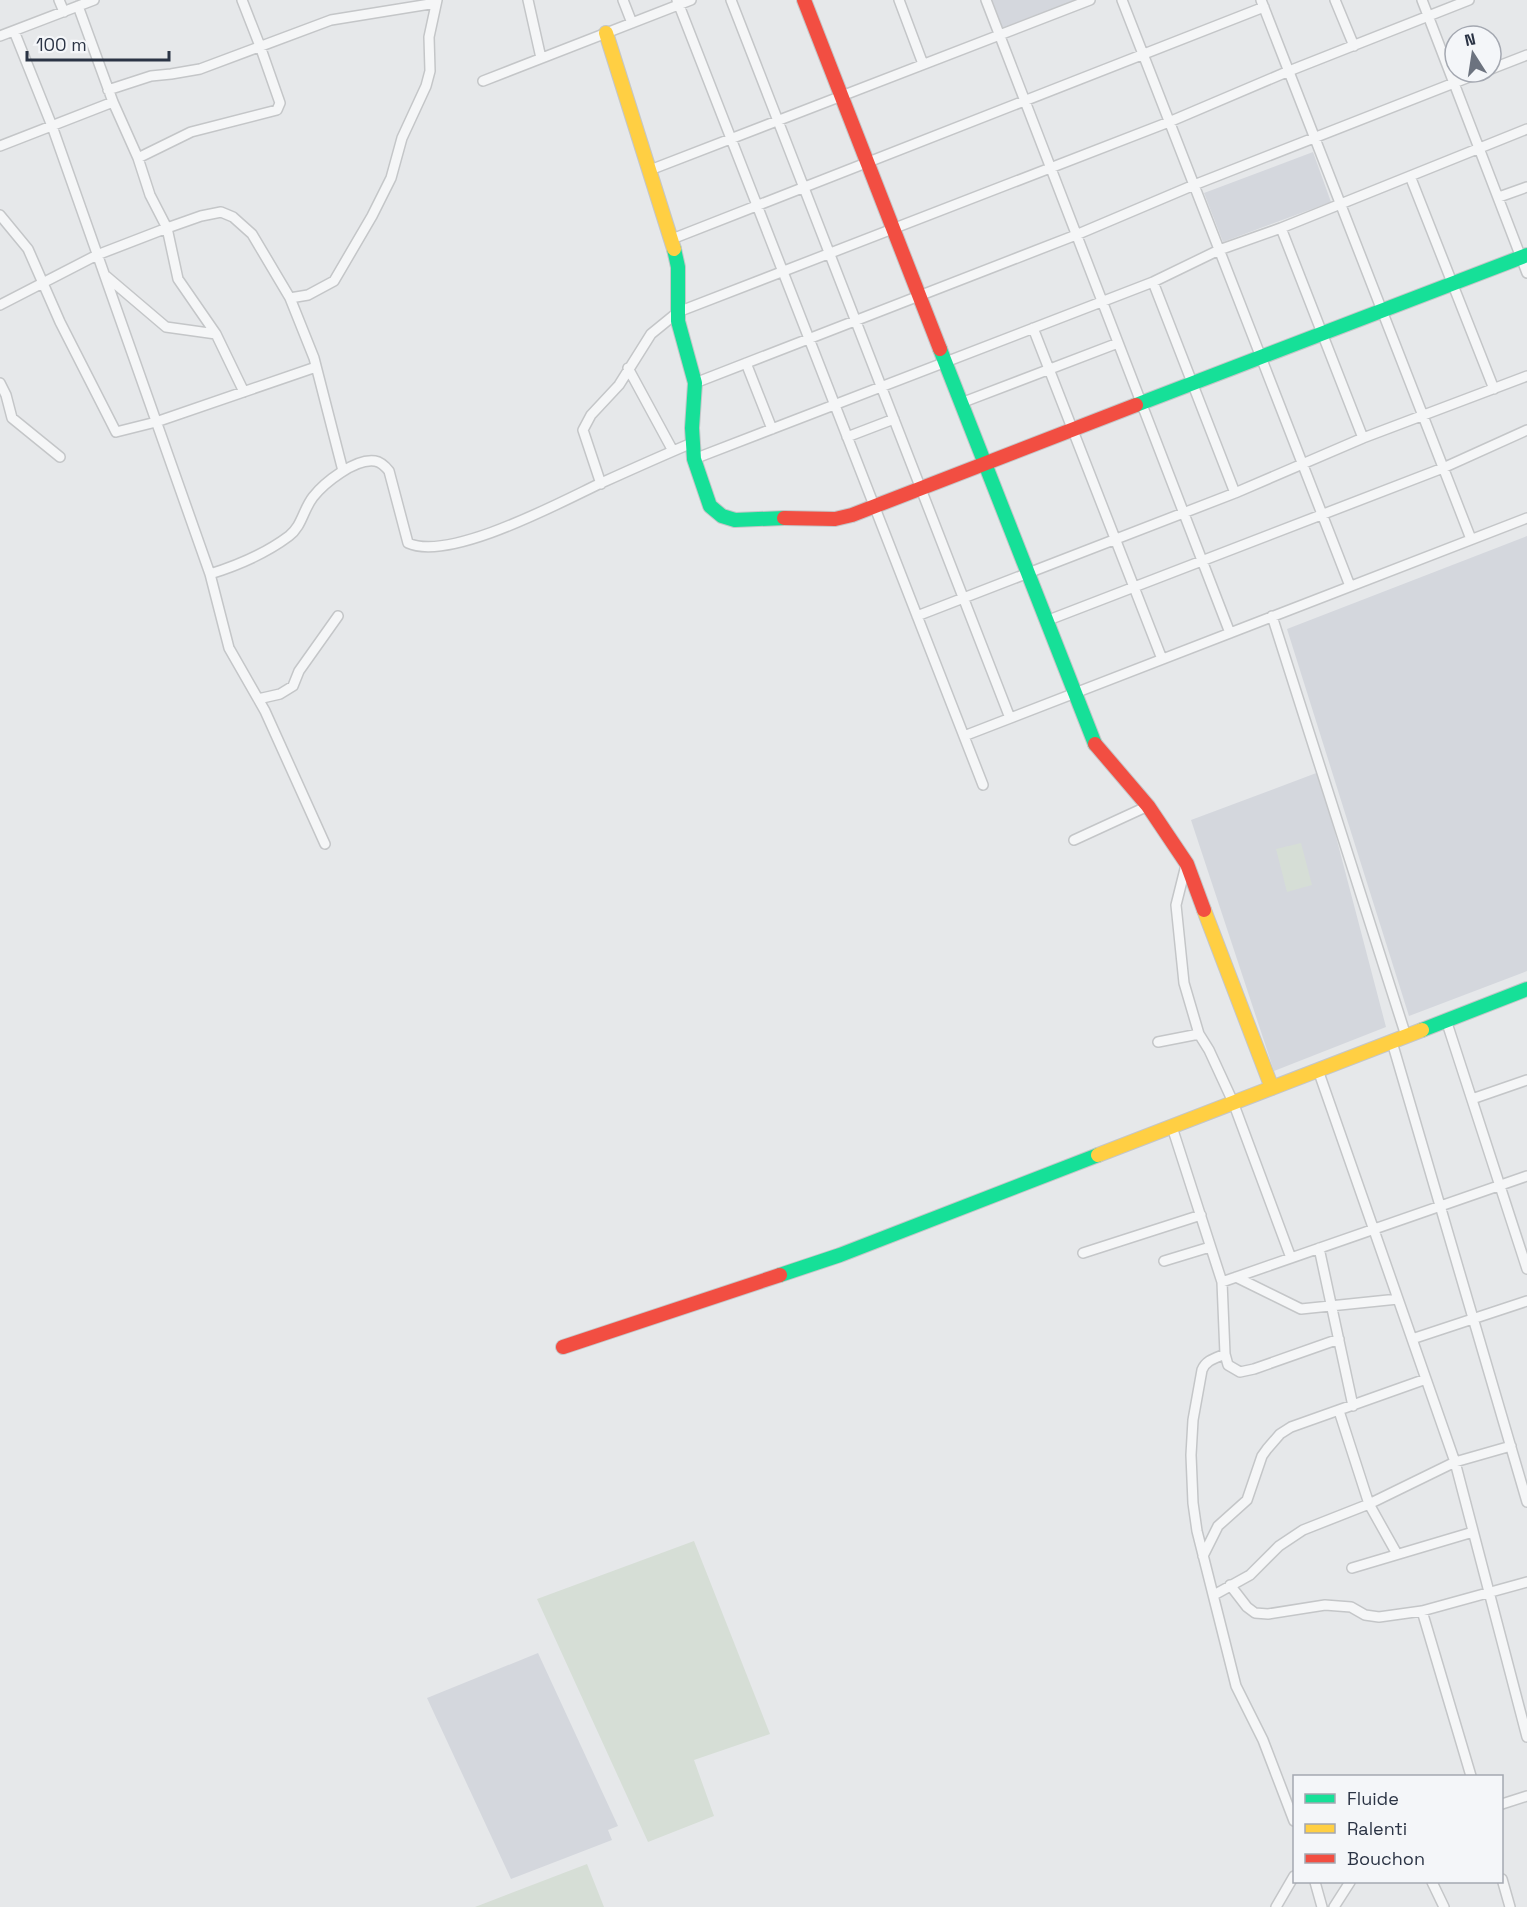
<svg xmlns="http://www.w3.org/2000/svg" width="1527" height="1907" viewBox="0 0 1527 1907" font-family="'Space Grotesk',sans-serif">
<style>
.built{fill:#d4d7dd}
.green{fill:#d6ded6}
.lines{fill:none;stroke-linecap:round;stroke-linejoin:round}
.street-casing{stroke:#c4c6c8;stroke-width:12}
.fast-casing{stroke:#c4c6c8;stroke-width:16}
.slow-casing{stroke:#c4c6c8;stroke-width:16}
.jam-casing{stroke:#c4c6c8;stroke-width:16}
.street{stroke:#f5f6f7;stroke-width:9}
.fast{stroke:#16e098;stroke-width:14}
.slow{stroke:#ffcf43;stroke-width:14}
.jam{stroke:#f24e42;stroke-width:14}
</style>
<rect width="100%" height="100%" fill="#e6e8ea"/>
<!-- built -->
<path class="built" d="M991,0h85l-74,29z
M1313,152l18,50 -108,40 -19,-49z
M1527,536v435l-118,45 -122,-387z
M1319,772l67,255 -112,44 -83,-251z
M538,1653l80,173 -10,4 4,10 -101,39 -84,-181z"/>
<!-- green -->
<path class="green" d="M1301,843l11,42 -25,7 -11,-43z
M694,1541l76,193 -76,26 20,56 -66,26 -111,-243z
M587,1864l17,43h-129z"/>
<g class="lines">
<!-- street casing -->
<g class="street-casing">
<path id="street" d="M59,0l5,12
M528,0l13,58
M623,0l9,23
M677,0l306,785
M731,0l279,718
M899,0l24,64
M986,0l244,633
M1122,0l228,586
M1261,0l210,539
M1335,0l19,46
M1422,0l105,273
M78,6l35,96 25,56 12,37 17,33 11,51 38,55 28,58
M14,31l38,95 158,448 19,74 36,63 60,133
M0,36l94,-36
M1491,69l36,-14
M483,81l208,-81
M108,90l43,-14 20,-2 29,-5 131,-49 105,-17
M0,146l113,-44
M138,158l53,-26 86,-22 3,-7 -20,-57 -18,-46
M650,170l440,-170
M1410,176l84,213
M1499,197l28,-10
M0,215l28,34 32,73 56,110 40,-10 160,-55
M1281,228l82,210
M672,239l592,-232
M106,276l60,51 50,7
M1153,282l82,211
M290,298l18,-3 26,-14 38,-65 19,-38 11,-40 24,-52 4,-15 -1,-34 8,-37
M0,305l97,-50 70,-27 34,-12 20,-4 12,5 19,17 38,64 24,60 29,113
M1033,328l129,331
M746,363l26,66
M628,368l45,83
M0,383l6,12 6,23 48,39
M695,383l381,-148 118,-50 288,-113
M961,403l157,-60
M847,437l47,-18
M694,459l459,-177 66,-32 62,-22 246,-99
M601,484l-18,-54 8,-15 28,-30 32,-51 27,-22 491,-190 120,-51 180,-71
M210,574c29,-9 55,-20 79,-38 13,-10 14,-26 24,-39 11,-14 42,-39 62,-36 6,1 10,5 14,10l19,72c41,19 151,-40 191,-59 31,-14 62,-28 93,-41
M917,616l318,-123 128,-55 164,-62
M1272,616l134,420
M1046,621l397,-153 84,-38
M258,699l22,-5 13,-8 6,-15 39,-55
M964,736l563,-218
M1074,840l74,-34
M1186,865l-10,40 8,78 15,51 10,16 24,52 58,156
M1446,1020l81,249
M1158,1042l41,-8
M1392,1042l135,460
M1318,1070l137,392 72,275
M1472,1099l55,-19
M1172,1127l50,155 3,72 3,11 12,7 14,-3 85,-30
M1319,1248l34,158
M1083,1253l118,-38
M1164,1261l46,-14
M1236,1277l65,32 97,-10
M1222,1282l305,-106
M1412,1339l115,-38
M1225,1354c-9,4 -19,6 -23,16l-9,50 -2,35 2,48 4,28 39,155 27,54 31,81
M1339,1411l30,93 28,50
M1203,1556l15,-30 29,-26 15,-44 5,-7 13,-15 11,-7 135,-48
M1352,1568l121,-36
M1230,1585l17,22 8,6 13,1 57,-9 26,2 14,8 14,2 43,-6 105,-29
M1214,1595l36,-20 29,-29 24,-16 66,-26 86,-42 56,-16
M1422,1611l49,165
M1502,1804l25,-8
M1502,1879l8,28
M1315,1882l7,25
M1432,1882l12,25
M1276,1907l18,-31
M1334,1907l16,-25"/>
</g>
<!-- fast casing -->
<g class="fast-casing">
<path id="fast" d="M674,249l4,18v54l17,62 -3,45 2,31 16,47 12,10 13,4 49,-2
M940,349l155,395
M1136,405l391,-150
M1422,1030l105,-41
M780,1275l60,-20 258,-100"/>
</g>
<!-- slow casing -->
<g class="slow-casing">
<path id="slow" d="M606,33l68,216
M1204,910l68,178
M1098,1155l324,-125"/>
</g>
<!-- jam casing -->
<g class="jam-casing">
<path id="jam" d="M804,0l136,349
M784,518l51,1 17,-4 284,-110
M1095,744l53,62 39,58 17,46
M563,1347l217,-72"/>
</g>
<!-- street -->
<use href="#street" class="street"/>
<!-- fast -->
<use href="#fast" class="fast"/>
<!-- slow -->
<use href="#slow" class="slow"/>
<!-- jam -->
<use href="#jam" class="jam"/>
</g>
<!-- legend -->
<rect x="1293" y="1775" width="210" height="108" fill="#f4f6f9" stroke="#a4a8b1" stroke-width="1.5"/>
<rect x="1305" y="1794" width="30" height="9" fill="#16e098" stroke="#a4a8b1" stroke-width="1.5"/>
<text x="1347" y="1805" font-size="18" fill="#2b3445">Fluide</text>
<rect x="1305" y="1824" width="30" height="9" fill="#ffcf43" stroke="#a4a8b1" stroke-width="1.5"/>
<text x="1347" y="1835" font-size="18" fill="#2b3445">Ralenti</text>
<rect x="1305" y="1854" width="30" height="9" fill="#f24e42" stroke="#a4a8b1" stroke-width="1.5"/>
<text x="1347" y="1865" font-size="18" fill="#2b3445">Bouchon</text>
<!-- north arrow -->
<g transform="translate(1473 54) rotate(348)"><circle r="28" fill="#f4f6f9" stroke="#a4a8b1" stroke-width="1.5"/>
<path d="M0-4.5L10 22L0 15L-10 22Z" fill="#6c737f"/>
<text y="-9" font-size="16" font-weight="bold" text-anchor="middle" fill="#2b3445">N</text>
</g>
<!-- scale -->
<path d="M27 51v9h142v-9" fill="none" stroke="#2b3445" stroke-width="3"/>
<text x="36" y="51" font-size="18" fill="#2b3445" stroke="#f4f6f9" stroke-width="4.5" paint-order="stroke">100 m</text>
</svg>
